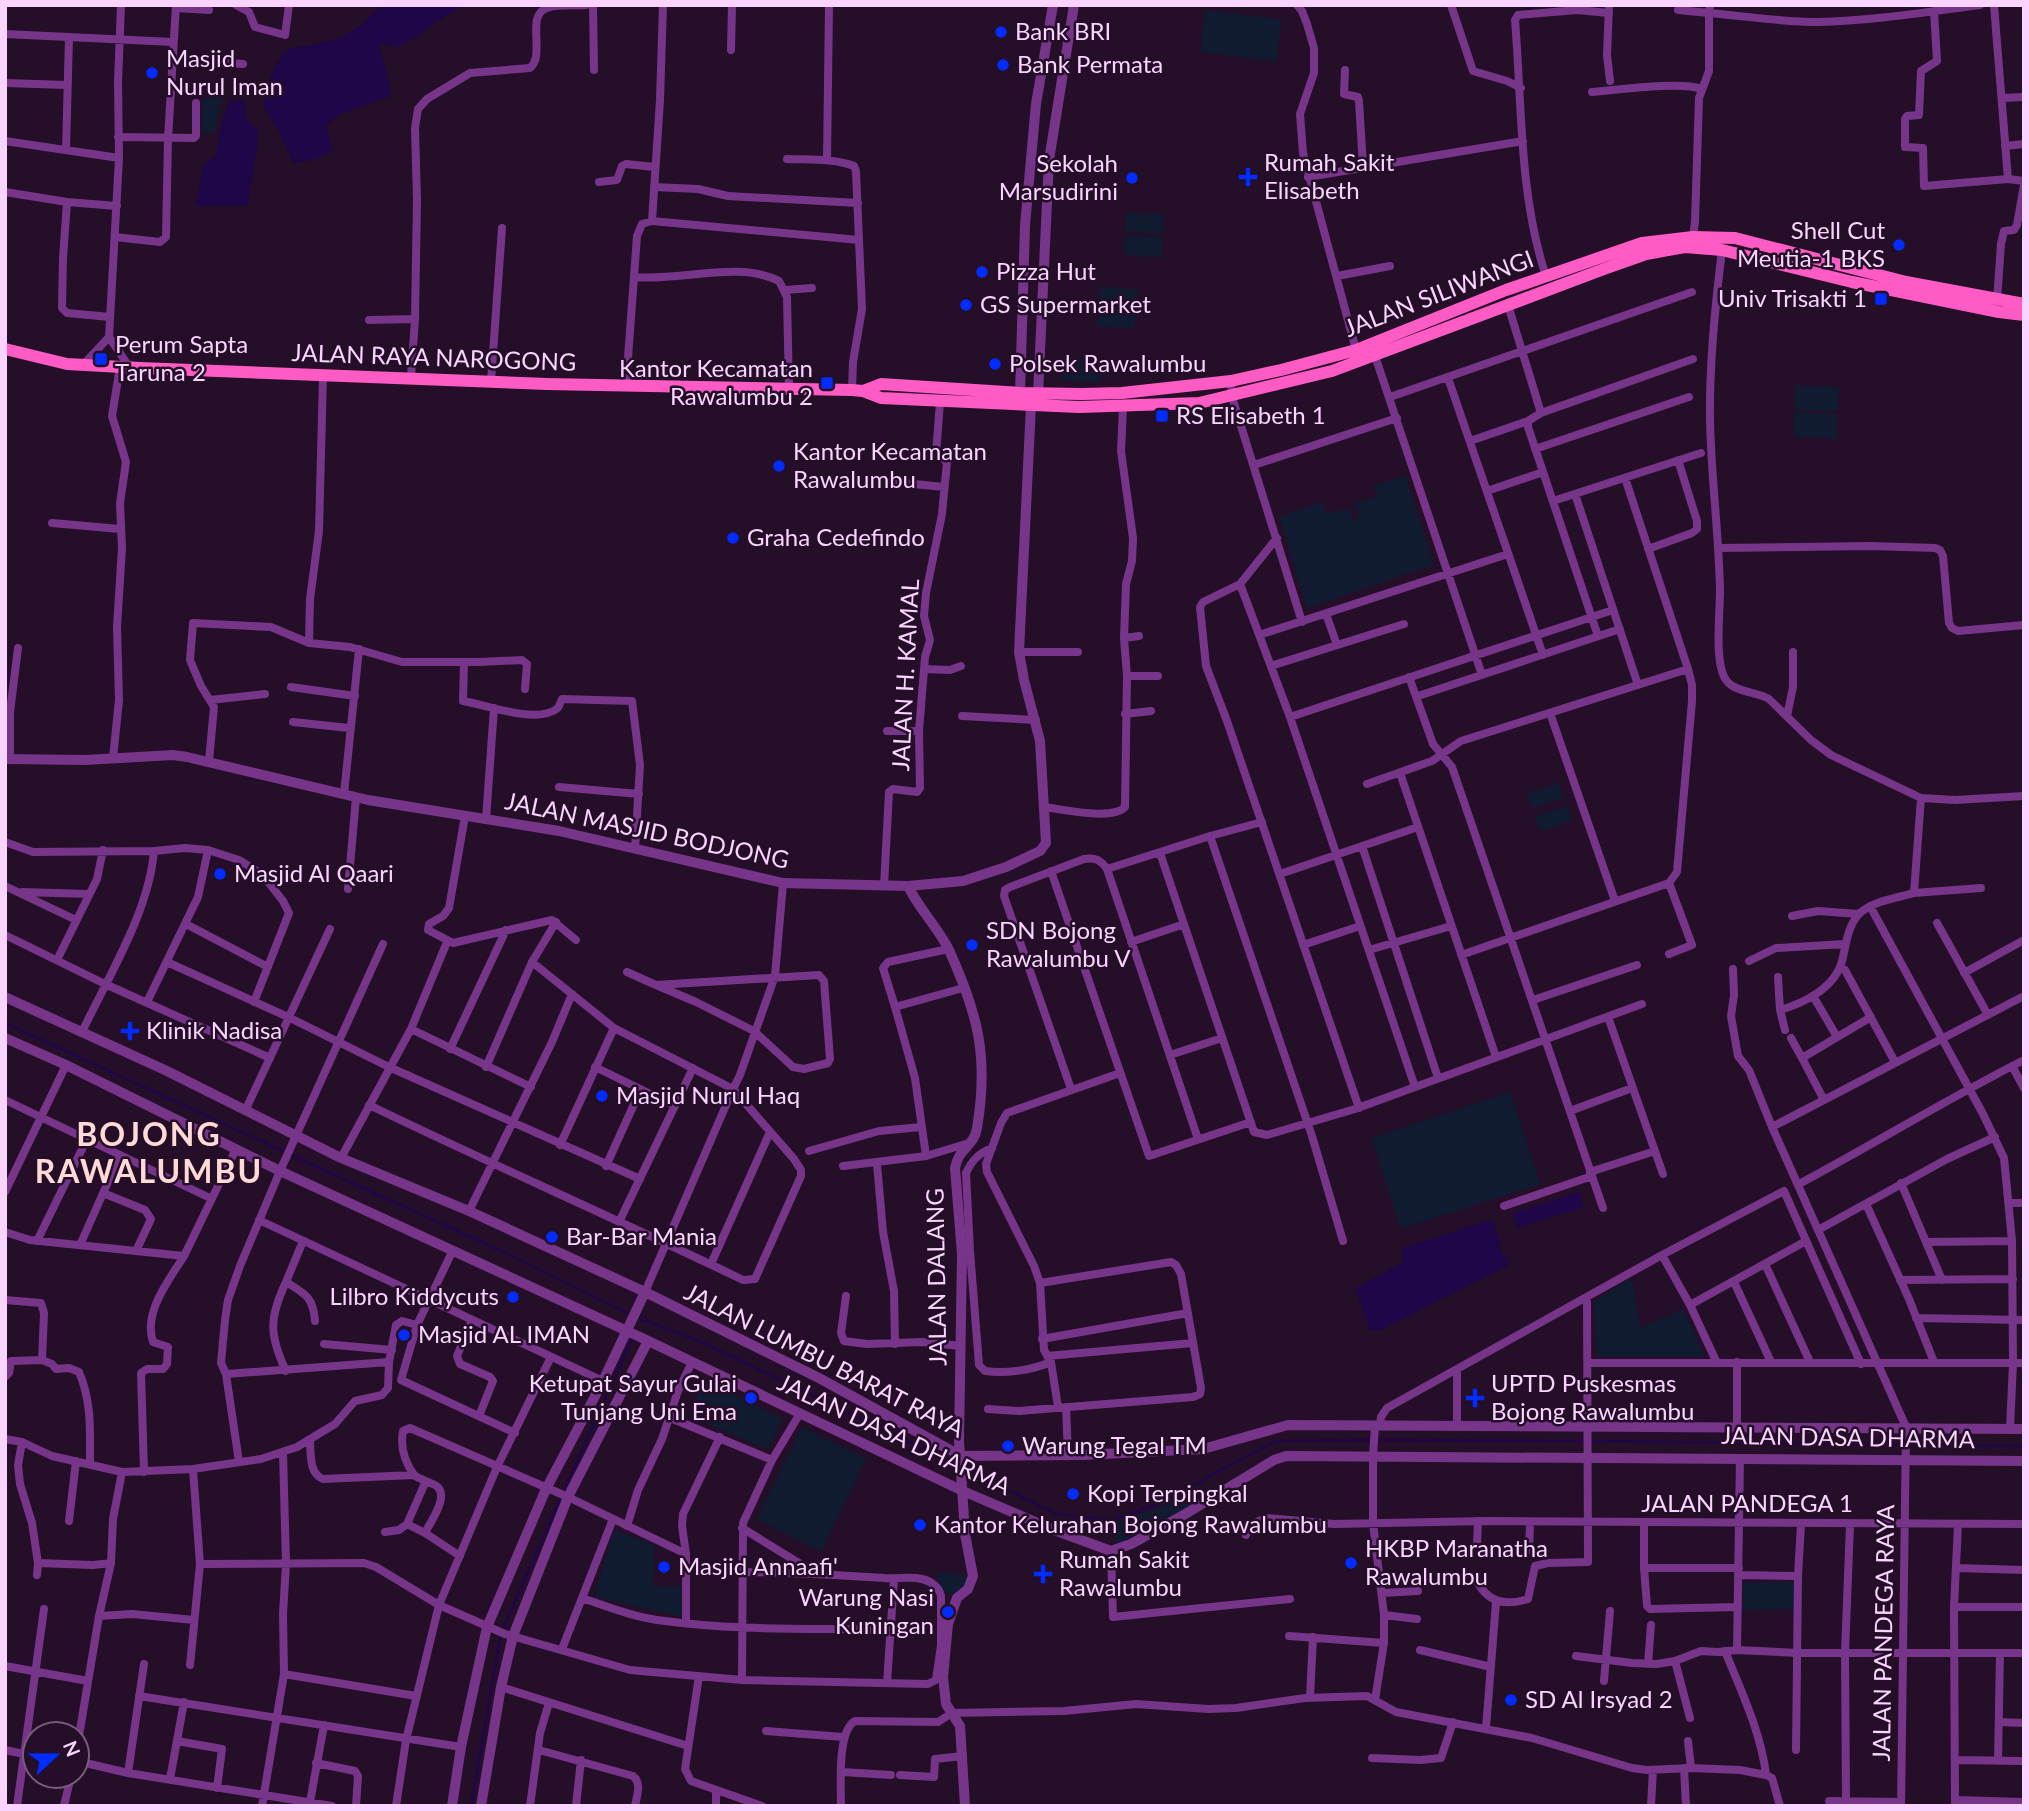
<svg xmlns="http://www.w3.org/2000/svg" width="2029" height="1811" viewBox="0 0 2029 1811" font-family="Lato,sans-serif">
<style>
.green{fill:#101b32}
.water{fill:#1e0648}
.lines{fill:none;stroke-linecap:round;stroke-linejoin:round}
.stream{stroke:#1e0648;stroke-width:2.5}
.minor{stroke:#77358a;stroke-width:8}
.tertiary{stroke:#77358a;stroke-width:10}
.primary{stroke:#ff5bc5;stroke-width:12}
.poi-dot{fill:#002cff;stroke:#250e28;stroke-width:2.5}
.labels{text-anchor:middle;stroke-width:5;stroke-linejoin:round;paint-order:stroke}
.poi-label{font-size:24px;fill:#f8d4ff;stroke:#250e28;text-anchor:start}
.street-label{font-size:24px;fill:#f8d4ff;stroke:#250e28}
.district-label{font-size:32px;font-weight:bold;letter-spacing:2px;fill:#ffdad6;stroke:#250e28}
</style>
<rect width="100%" height="100%" fill="#250e28"/>
<!-- green -->
<path class="green" d="M1205,10l76,9 -4,42 -77,-9z
M224,93l-10,41 -12,-1v-32l8,-5z
M1126,213l38,1 -1,20 -38,-2z
M1125,236l37,1v20l-38,-2z
M1099,287l38,2 -2,39 -38,-1z
M1061,357l41,3 -1,22 -40,-2z
M1795,385l44,2 -1,24 -43,-1z
M1794,412l43,2v25l-43,-2z
M1405,475l29,90 -127,43 -28,-91 44,-15 3,12 22,-6 5,12 6,-3 -5,-13 22,-7 -3,-11z
M1559,783l5,15 -32,10 -5,-14z
M1567,806l5,15 -32,10 -5,-15z
M1510,1092l30,92 -139,45 -30,-91z
M1631,1277l10,51 43,-19 21,48h-108l-3,-55z
M704,1380l79,39 -15,31 -79,-34z
M802,1427l64,32 -45,93 -65,-33z
M1199,1486l8,11 -91,48 2,-23 44,-15z
M614,1530l41,15 -2,41h31l-1,31 -89,-20z
M937,1572l34,4 -14,19 -14,-3 -5,-6z
M1794,1582v27l-51,1v-27z"/>
<!-- water -->
<path class="water" d="M386,5h78l-27,16 -20,16 -20,10 -18,-3c3,18 12,34 11,52l-51,19 -13,11 7,24 -17,9 -23,4 -14,-32 -15,-24c2,-24 9,-39 23,-58 26,-4 53,-7 74,-24 12,-9 8,-12 25,-20z
M244,99l2,19 13,15 -11,73h-53l9,-42 12,-8 6,-35 8,-20z
M1579,1192l5,15 -66,21 -5,-15z
M1489,1220l6,4 8,33h6l-2,9 -126,64h-11l-15,-41 47,-26 1,-15z"/>
<g class="lines">
<!-- stream -->
<path class="stream" d="M5,1023l280,129
M291,1155l208,95 131,64
M636,1317l70,27 252,121
M1378,1440l207,1
M1591,1441l433,5
M963,1468l93,46 56,6 48,-17 115,-62 96,-1
M471,1806l30,-173 132,-297"/>
<!-- minor -->
<path class="minor" d="M121,5l-3,77 1,76 -10,179 21,31
M236,5l13,7 6,15 30,8 4,-30
M593,5l1,65
M1297,5l5,6 5,13 7,24v25l-14,41 3,39 53,197
M1451,5l22,66 34,10 14,7
M1609,5l-2,50 3,26
M1710,5l-1,8c36,3 72,9 109,9 54,-1 108,-10 162,-17
M1994,5l14,174
M176,8l33,2
M1577,10l32,3
M1678,10l31,3v58l-10,27 -4,124 -2,15
M1934,11l3,50 -16,10 -2,44 -12,1 -2,3v28l18,1 1,38 84,-7 16,2
M5,34l168,8
M731,50l1,-45
M171,59l72,5
M1345,70l-1,24 14,3 1,4 4,66
M5,83l62,2
M1592,92c26,-2 87,-11 110,-3
M2002,98l22,-1
M118,137l76,1 2,-2v-33
M5,141l114,17
M2005,146l19,-2
M66,150l3,-113
M787,159c22,1 46,-1 67,7l2,5 6,138 -9,53 -1,28
M827,160l2,-155
M1308,177l215,-36
M599,182l18,-2 5,-14 4,-2 28,3
M654,187l44,2 30,7 130,7
M5,192l62,10 50,4
M67,202l-4,56 -1,50 5,5 43,4
M652,221l8,-121 3,-95
M115,237l45,5 6,-5 2,-98 8,-134
M1722,250c-7,56 -13,113 -12,170 1,57 9,114 10,171 0,22 -6,72 6,89 8,12 31,12 43,19l42,41 20,15 90,43 34,2 69,-4
M1337,276l53,-10
M1546,276c-27,-80 -24,-172 -31,-256l3,-5 59,-5 -1,-5
M634,277c44,5 105,-17 145,4l8,16 2,93
M785,290l27,-2
M1997,301l4,-57 3,-13 10,-1 3,-5 7,-40
M1508,305l33,108
M369,320l46,-1
M1374,353l108,322
M83,365l26,-28
M411,377l4,-58 2,-119 -2,-72 3,-19 9,-10 43,-26 60,-5c16,-13 -5,-53 17,-60 11,-4 27,-2 39,-3
M1448,378l95,277
M491,381l11,-153
M1231,381l1,16 70,225
M626,385l11,-149 5,-12 10,-3 207,19
M1390,397l302,-105
M1470,441l58,-20
M1535,449l154,-52
M1254,465l143,-47
M884,481l60,6
M1487,491l56,-19
M1575,494l63,191
M1553,501l148,-48
M52,523l68,6
M1277,538l-37,46 -37,18 -3,5 6,59 21,55 132,387
M1718,548l153,-2 64,2 5,2 3,6 6,67 3,5 6,3 66,-6
M1648,549l44,-16 5,-4v-8l-19,-61
M1240,584l50,133 125,370
M1326,614l11,31
M1259,635l249,-81
M1598,636l-70,-209v-6l13,-8 152,-54
M1124,638l15,-2
M309,643l1,-44 9,-68 4,-155
M1019,652h59
M464,662l-1,39c25,4 74,24 95,7l4,-9 70,2 8,64 -5,84
M1271,666l133,-42
M924,669l26,1 11,-4
M1127,676h31
M1409,677l24,67 19,23 151,441
M291,687l64,9
M1418,696l202,-67
M210,700l55,-6
M1550,713l65,188
M1125,714l26,-3
M962,716l74,4
M1787,716l6,-29v-35
M1290,717l323,-107
M293,722l56,6
M887,731h32
M113,758l6,-58 -2,-73 5,-79 -2,-45 6,-41 -14,-46 8,-49
M10,759v-47l8,-64
M209,761l5,-54 -13,-21 -11,-26 3,-37 78,4 38,16 41,4 52,15h78l42,-2 5,4 -2,25
M1400,773l96,284
M1367,784l65,-23 29,-20 227,-72 -63,-191
M559,787l80,7
M344,794l15,-145
M1921,798l-7,95 67,-5
M1043,807c19,2 69,14 82,0l2,-131 -3,-38 2,-54 6,-23 1,-23 -12,-87 2,-44
M465,816l-16,92 -6,8 -14,8 -1,6 25,13 99,-23 24,20
M486,819l8,-111
M1210,836l102,300 31,105
M5,842l28,10 121,-1 31,-3 23,2 31,10 23,14 21,27 6,12 -35,89
M1362,846l76,232
M1160,853l94,279 13,3 88,-26 287,-105
M1107,869l103,-33 52,-14
M1051,871l98,285 102,-34
M1280,874l138,-47
M1669,883l23,62 -23,9
M5,886l71,34
M884,886l5,-94 4,-3 24,3 3,-4 -1,-57 6,-74 5,-17 -6,-24 2,-23 16,-79 5,-52 -11,-8 4,-52
M348,889l8,-92
M22,892l67,2
M1870,906l113,208 21,44 8,83 1,122 -3,66
M1792,916l26,-5 41,3
M1937,923l51,92
M186,924l82,43
M5,935l100,49 165,74
M1131,942l53,-18
M1303,945l57,-19
M1369,950l82,-24
M1461,955l208,-72 8,-11 15,-171v-16l-4,-16
M57,960l40,-81 6,-29
M1749,961l27,-13 69,-4
M167,962l121,55 101,50 251,112
M1733,969l1,26 -3,21 7,40 11,14 23,57 134,300 -5,379
M1845,970l50,92
M627,972l29,13 163,-10 5,6 6,78 -2,4 -24,6 -11,-2 -39,-36 -58,-29 -40,-17
M1964,973l60,-33
M1778,977l2,33
M1533,1000l104,-35
M1816,1001l21,36
M147,1002l51,-105 10,-47
M895,1007l68,-19
M1608,1017l55,157
M411,1029l120,58
M1785,1030l-5,-20c24,-7 55,-22 62,-49 4,-15 5,-33 16,-46 13,-14 39,-17 56,-22
M82,1032c26,-55 67,-120 72,-181
M1791,1038l11,20
M450,1049l56,-119
M1170,1055l52,-17
M2012,1066l12,22
M486,1067l46,-105 24,-40
M595,1067l80,39
M1071,1089l-67,-193 1,-6 5,-3 74,-28c11,-2 17,1 23,10l91,270
M5,1100l205,98
M1824,1100l-22,-42 69,-41
M369,1105c124,60 250,115 374,175l12,-1 46,-103v-6l-7,-11 -61,-70 -119,-61 -82,-66
M246,1109l84,-180
M1570,1111l62,-23
M1772,1127l252,-131
M560,1145l54,-117
M992,1148c-13,5 -20,12 -26,25l4,78 9,114 6,6c21,3 47,-1 66,-9
M809,1151l70,-20 42,-4
M926,1156l-11,-78 -20,-71 -12,-39 5,-6 60,-13
M341,1158l70,-129 36,-87
M877,1164l6,68 11,59 1,53
M606,1166l34,-75
M843,1166l83,-10 43,-13
M1590,1172l65,-21
M1901,1183l41,97
M1799,1184c75,-40 148,-85 225,-124
M5,1192l61,-127
M103,1193l42,17 6,9 -15,32
M2009,1203h15
M1866,1204l43,95 25,63
M1504,1206l88,-30
M469,1211l83,-169 20,-48
M259,1220l344,161
M620,1220l73,-152
M1818,1230l129,-71 48,-22
M5,1232l25,8 154,16 52,-107
M37,1241l50,-102
M303,1241l-17,41c19,12 27,14 29,39
M1926,1242l86,-1
M80,1245l40,-90
M453,1250l-36,75 -16,55 114,53
M1662,1255l28,50 27,58
M711,1264l59,-132
M1765,1264l45,98
M1900,1280l113,-1
M286,1282c-17,36 -17,53 0,89
M1734,1282l37,80
M645,1292l88,-203 7,-14 35,-99 8,-93
M846,1296l-5,37 3,8 23,3 55,-2 39,4
M5,1300l36,3 3,10 -2,47 10,4 4,5 13,-1 10,4c13,30 11,60 11,92
M1690,1305l116,-64
M1916,1318l108,2
M472,1320l-15,36 3,8 30,13 3,4 -14,35
M1042,1339l146,-26
M324,1344l68,6
M1047,1356l146,-13
M1589,1363h435
M226,1374l163,-12
M5,1377l4,-4 2,-12 31,-1
M1058,1407l-7,-45 -7,-12 -4,-67 -6,-17 -47,-94 -1,-8 15,-41 6,-10 113,-40
M1066,1407l2,48
M988,1409l31,2 174,-14 7,-3 1,-6 -20,-114 -5,-9 -5,-3 -131,21
M668,1417l104,43
M1375,1426l-2,30v67l11,92v28l-9,57
M1380,1426l1,-9 6,-9 70,-39
M1737,1426v-64
M1457,1427v-58l205,-114 122,-64 77,173
M5,1439l17,3 30,14 70,16 71,-3 68,-10 36,-12 38,-23 20,-23 27,-6 6,-7 1,-26 7,-37 6,-4 15,4
M310,1441c1,13 -1,33 13,38l91,-4c7,5 13,6 21,10 16,9 -4,36 -10,48l35,23
M22,1442l-4,23 2,19 12,39 6,40 -1,12
M239,1462l-13,-88 -5,-11 4,-43 3,-20 12,-34 40,-95 103,-227
M193,1469l7,95 164,-1 12,4 63,38 66,29 125,36 112,10 186,4 8,-4 5,-35v-49c-2,-9 -10,-15 -19,-17 -12,-3 -26,0 -38,-1 -47,-3 -93,-6 -140,-6
M144,1472l-3,-99 6,-4h16l4,-5 1,-17 -15,-5c-10,-30 16,-62 31,-86
M414,1475c-9,-13 -14,-29 -11,-44l7,-3 158,69 118,57
M69,1521l7,-60
M1644,1523v45l3,38 3,3 88,-2
M407,1524l18,9
M627,1526l11,-36 24,-51 16,-48 14,-29
M742,1528l60,37 3,7
M385,1532l14,-2 8,-6 18,-41
M1246,1535l2,-7 4,-4 14,-6 68,6 152,-3 538,3
M1477,1545l1,-24
M1529,1550l1,-27
M1111,1551l2,66 177,-18
M38,1563l55,2 18,-2
M1644,1568h95
M1956,1568l68,2
M1739,1575l59,1
M1476,1579c11,24 29,27 52,20l7,-33 13,-3 40,-1 -1,-265
M1382,1593l36,-2
M582,1598c27,9 54,20 83,23 73,10 150,7 224,9
M1954,1607h70
M1384,1615l33,4
M99,1616l33,-2 62,6
M686,1623v-69l-4,-28 1,-12 37,-77
M1289,1636l95,7
M562,1649l51,-130
M1420,1650l71,17
M1737,1650l3,-192
M1725,1651c16,40 36,81 41,124
M1576,1656l56,7 25,1 18,-3 26,-10 17,1 19,-2 62,3h225
M1675,1661l15,57
M1648,1664l3,-39
M190,1665l10,-101
M5,1666l83,15
M284,1674l132,22
M699,1676l-14,93 6,12 71,25
M742,1680l1,-157 29,-63 27,-45
M1604,1681l6,-70
M887,1683l7,-104
M501,1687l187,59
M139,1696l322,51
M1310,1698l3,-61
M1999,1722l25,1
M1486,1728l10,-126
M766,1731l77,6
M177,1741l45,8 -5,39
M1688,1741l3,27
M77,1748l22,-132 12,-53 2,-44 9,-47
M5,1750l19,4
M539,1750l94,26c9,7 4,19 2,30
M1796,1750l2,-174 3,-52
M1372,1758l48,2 21,-2 12,-36
M1955,1760l69,1
M77,1761l51,12 204,33
M1998,1761l2,-108
M316,1763l39,8 3,5 -2,30
M1684,1768l2,38
M842,1772l49,3
M128,1773l16,-109
M900,1775l34,2 1,-18 28,-3
M170,1779l14,-77
M716,1790v16
M1955,1800l69,2
M1829,1801l72,1
M1846,1801l-1,-148 5,-129
M310,1802l14,-77
M17,1806l27,-197
M64,1806l7,-30
M262,1806l22,-132 -1,-60 3,-50 -3,-112
M396,1806l10,-66 33,-135 58,-138 54,-110
M530,1806l10,-73 9,-30
M576,1806l5,-46
M841,1806c0,-20 -4,-75 14,-85l83,1 14,-9 112,-2 72,-7 72,5 28,-1 69,-10 62,-2 29,16 136,26 100,30 15,2 44,-2 49,2 26,5 6,3 8,28
M1651,1806l2,-36
M1955,1806l-1,-199 4,-83"/>
<!-- tertiary -->
<path class="tertiary" d="M1025,398l-5,-5 5,-168 11,-121 17,-99
M5,759l80,1 88,-5 14,2 181,43 191,31 224,52 125,3 55,-5 43,-14 34,-16 6,-8 -6,-102 -16,-61 -5,-28 12,-247 7,-11 11,-234 25,-155
M908,886c11,23 31,43 41,64 29,64 40,107 28,178 -3,19 -18,19 -22,40l7,86 -3,187 6,93 8,42 -5,13 -11,9 -9,26 -5,53 3,27 14,22 5,80
M5,997l162,74 174,87 128,53 176,81 174,86 142,78 122,-1 120,-6 85,-24 736,4
M5,1038l61,27 214,106 360,166 323,154 91,39 57,21 20,-7 51,-28 92,-56 12,-4 738,5
M452,1806l9,-59 26,-120 59,-138 57,-108 42,-89
M481,1806l20,-119 12,-51 55,-139 80,-156"/>
<!-- primary -->
<path class="primary" d="M5,349l62,15 73,4 407,16 305,6 11,1 18,7 198,9 120,-4 133,-32 272,-102 42,-15 39,-7 37,3 130,32 147,30 25,3
M863,391l18,-7 139,9 62,1 40,-1 109,-12 50,-11 75,-20 150,-60 136,-47 51,-6 42,1 171,44 118,22"/>
</g>
<!-- markers -->
<g class="poi-dot">
<circle cx="1001" cy="32" r="7"/>
<circle cx="1003" cy="65" r="7"/>
<circle cx="152" cy="73" r="7"/>
<path d="M1244.5 166.5h7v7h7v7h-7v7h-7v-7h-7v-7h7z"/>
<circle cx="1132" cy="178" r="7"/>
<circle cx="1899" cy="245" r="7"/>
<circle cx="982" cy="272" r="7"/>
<rect x="1874" y="292" width="14" height="14" rx="3.5"/>
<circle cx="966" cy="305" r="7"/>
<rect x="94" y="352" width="14" height="14" rx="3.5"/>
<circle cx="995" cy="364" r="7"/>
<rect x="820" y="376" width="14" height="14" rx="3.5"/>
<rect x="1155" y="409" width="14" height="14" rx="3.5"/>
<circle cx="779" cy="466" r="7"/>
<circle cx="733" cy="538" r="7"/>
<circle cx="220" cy="874" r="7"/>
<circle cx="972" cy="945" r="7"/>
<path d="M126.5 1020.5h7v7h7v7h-7v7h-7v-7h-7v-7h7z"/>
<circle cx="602" cy="1096" r="7"/>
<circle cx="552" cy="1237" r="7"/>
<circle cx="513" cy="1297" r="7"/>
<circle cx="404" cy="1335" r="7"/>
<circle cx="751" cy="1398" r="7"/>
<path d="M1471.5 1387.5h7v7h7v7h-7v7h-7v-7h-7v-7h7z"/>
<circle cx="1008" cy="1446" r="7"/>
<circle cx="1073" cy="1494" r="7"/>
<circle cx="920" cy="1525" r="7"/>
<circle cx="1351" cy="1563" r="7"/>
<circle cx="664" cy="1567" r="7"/>
<path d="M1039.5 1563.5h7v7h7v7h-7v7h-7v-7h-7v-7h7z"/>
<circle cx="948" cy="1612" r="7"/>
<circle cx="1511" cy="1700" r="7"/>
</g>
<g class="labels">
<!-- poi labels -->
<g class="poi-label">
<text x="1015" y="40">Bank BRI</text>
<text x="166" y="67">Masjid<tspan x="166" dy="28">Nurul Iman</tspan></text>
<text x="1017" y="73">Bank Permata</text>
<text x="1264" y="171">Rumah Sakit<tspan x="1264" dy="28">Elisabeth</tspan></text>
<text x="1118" y="172" text-anchor="end">Sekolah<tspan x="1118" dy="28">Marsudirini</tspan></text>
<text x="1885" y="239" text-anchor="end">Shell Cut<tspan x="1885" dy="28">Meutia-1 BKS</tspan></text>
<text x="996" y="280">Pizza Hut</text>
<text x="1867" y="307" text-anchor="end">Univ Trisakti 1</text>
<text x="980" y="313">GS Supermarket</text>
<text x="115" y="353">Perum Sapta<tspan x="115" dy="28">Taruna 2</tspan></text>
<text x="1009" y="372">Polsek Rawalumbu</text>
<text x="813" y="377" text-anchor="end">Kantor Kecamatan<tspan x="813" dy="28">Rawalumbu 2</tspan></text>
<text x="1176" y="424">RS Elisabeth 1</text>
<text x="793" y="460">Kantor Kecamatan<tspan x="793" dy="28">Rawalumbu</tspan></text>
<text x="747" y="546">Graha Cedefindo</text>
<text x="234" y="882">Masjid Al Qaari</text>
<text x="986" y="939">SDN Bojong<tspan x="986" dy="28">Rawalumbu V</tspan></text>
<text x="146" y="1039">Klinik Nadisa</text>
<text x="616" y="1104">Masjid Nurul Haq</text>
<text x="566" y="1245">Bar-Bar Mania</text>
<text x="499" y="1305" text-anchor="end">Lilbro Kiddycuts</text>
<text x="418" y="1343">Masjid AL IMAN</text>
<text x="737" y="1392" text-anchor="end">Ketupat Sayur Gulai<tspan x="737" dy="28">Tunjang Uni Ema</tspan></text>
<text x="1491" y="1392">UPTD Puskesmas<tspan x="1491" dy="28">Bojong Rawalumbu</tspan></text>
<text x="1022" y="1454">Warung Tegal TM</text>
<text x="1087" y="1502">Kopi Terpingkal</text>
<text x="934" y="1533">Kantor Kelurahan Bojong Rawalumbu</text>
<text x="1365" y="1557">HKBP Maranatha<tspan x="1365" dy="28">Rawalumbu</tspan></text>
<text x="1059" y="1568">Rumah Sakit<tspan x="1059" dy="28">Rawalumbu</tspan></text>
<text x="678" y="1575">Masjid Annaafi'</text>
<text x="934" y="1606" text-anchor="end">Warung Nasi<tspan x="934" dy="28">Kuningan</tspan></text>
<text x="1525" y="1708">SD Al Irsyad 2</text>
</g>
<!-- street labels -->
<g class="street-label">
<text transform="translate(1439 294) rotate(-21)" y="8">JALAN SILIWANGI</text>
<text transform="translate(434 358) rotate(2)" y="8">JALAN RAYA NAROGONG</text>
<text transform="translate(906 675) rotate(-87)" y="8">JALAN H. KAMAL</text>
<text transform="translate(647 831) rotate(12)" y="8">JALAN MASJID BODJONG</text>
<text transform="translate(937 1277) rotate(-91)" y="8">JALAN DALANG</text>
<text transform="translate(824 1361) rotate(27)" y="8">JALAN LUMBU BARAT RAYA</text>
<text transform="translate(894 1435) rotate(25)" y="8">JALAN DASA DHARMA</text>
<text transform="translate(1848 1438) rotate(1)" y="8">JALAN DASA DHARMA</text>
<text x="1747" y="1512">JALAN PANDEGA 1</text>
<text transform="translate(1884 1633) rotate(-89)" y="8">JALAN PANDEGA RAYA</text>
</g>
<!-- district labels -->
<g class="district-label">
<text x="149" y="1146">BOJONG<tspan x="149" dy="37">RAWALUMBU</tspan></text>
</g>
</g>
<!-- border -->
<rect width="2029" height="1811" fill="none" stroke="#f8d4ff" stroke-width="14"/>
<!-- north arrow -->
<g transform="translate(56 1755) rotate(68)"><circle r="33" fill="#250e28" stroke="#795d7e" stroke-width="2"/>
<path d="M0-5L12 26L0 18L-12 26Z" fill="#002cff"/>
<text y="-10" font-size="19" font-weight="bold" text-anchor="middle" fill="#f8d4ff">N</text>
</g>
</svg>
